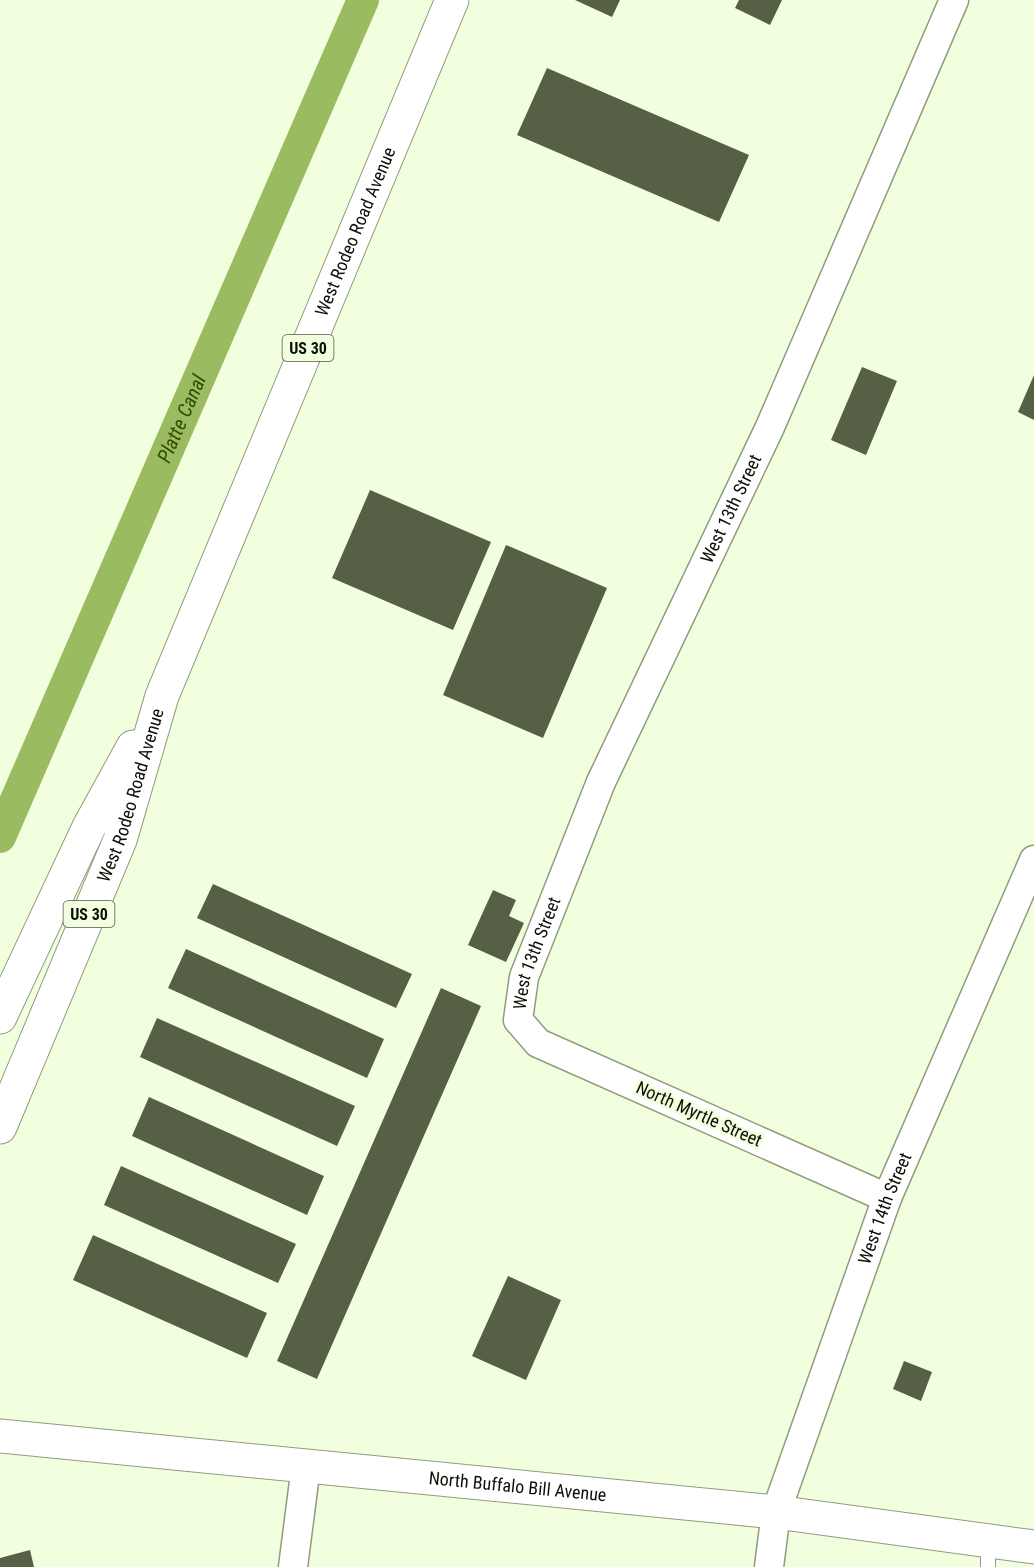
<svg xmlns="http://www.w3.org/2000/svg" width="1034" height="1567" viewBox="0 0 1034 1567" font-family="'Roboto Condensed',sans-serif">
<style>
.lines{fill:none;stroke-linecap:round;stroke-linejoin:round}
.canal{stroke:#9abb5f;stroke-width:32}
.building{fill:#556044}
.lane-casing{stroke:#909c7e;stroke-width:16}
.street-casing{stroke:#909c7e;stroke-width:31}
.secondary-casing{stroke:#909c7e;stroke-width:35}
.primary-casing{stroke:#909c7e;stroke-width:35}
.lane{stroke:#fff;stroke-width:14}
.street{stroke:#fff;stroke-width:28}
.secondary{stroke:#fff;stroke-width:33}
.primary{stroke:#fff;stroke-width:33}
.labels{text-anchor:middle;stroke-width:6;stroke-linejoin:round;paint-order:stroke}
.shield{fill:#f2ffde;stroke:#515847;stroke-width:1.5}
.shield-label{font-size:16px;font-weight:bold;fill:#0c1006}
.street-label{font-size:18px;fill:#0c1006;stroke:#f2ffde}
.water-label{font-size:20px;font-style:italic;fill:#354902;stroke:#f2ffde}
</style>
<rect width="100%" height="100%" fill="#f2ffde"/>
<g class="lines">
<!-- canal -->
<path class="canal" id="s1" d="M0,837l363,-837"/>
</g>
<!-- building -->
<path class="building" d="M575,0h45l-8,17z
M739,0h43l-12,25 -35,-17z
M547,68l202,87 -30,67 -202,-87z
M862,367l35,14 -31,74 -35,-15z
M1034,375v45l-16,-8z
M370,490l121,52 -38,88 -121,-52z
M506,545l101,43 -64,150 -100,-43z
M213,884l199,90 -16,34 -199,-90z
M493,890l23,10 -7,16 15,7 -18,39 -38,-17z
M186,949l198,90 -17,39 -199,-90z
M441,988l40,18 -164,373 -40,-18z
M157,1018l198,88 -18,40 -197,-89z
M149,1097l175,79 -17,39 -175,-79z
M121,1166l175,78 -18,39 -174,-78z
M93,1235l174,78 -20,45 -174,-78z
M508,1276l53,24 -35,80 -54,-24z
M904,1361l28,11 -11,29 -28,-12z
M30,1550l4,17h-34v-9z"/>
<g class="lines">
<!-- lane casing -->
<g class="lane-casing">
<path id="lane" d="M988,1567v-26"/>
</g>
<!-- street casing -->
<g class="street-casing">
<g id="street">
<path id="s2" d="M887,1198l-349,-155 -20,-23 6,-43 77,-195 169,-355 184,-427"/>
<path d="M293,1567l13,-101"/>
<path id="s3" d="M769,1567l7,-55 111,-314 147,-338"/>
</g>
</g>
<!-- secondary casing -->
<g class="secondary-casing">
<g id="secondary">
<path id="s4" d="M0,1436l776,76 258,35"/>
</g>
</g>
<!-- primary casing -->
<g class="primary-casing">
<g id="primary">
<path d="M0,1017l89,-190 44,-80"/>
<path id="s5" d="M0,1127l120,-287 42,-144 290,-696"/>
</g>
</g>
<!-- lane -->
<use href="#lane" class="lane"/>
<!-- street -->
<use href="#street" class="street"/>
<!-- secondary -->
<use href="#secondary" class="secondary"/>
<!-- primary -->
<use href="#primary" class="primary"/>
</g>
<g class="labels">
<!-- shield labels -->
<g class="shield">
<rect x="282.5" y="335" width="51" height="26" rx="4.5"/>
<rect x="63.5" y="901" width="51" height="26" rx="4.5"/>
</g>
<g class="shield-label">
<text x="308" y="354">US 30</text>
<text x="89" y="920">US 30</text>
</g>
<!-- street labels -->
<g class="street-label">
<text dy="6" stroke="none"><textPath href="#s5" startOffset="964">West Rodeo Road Avenue</textPath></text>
<text dy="6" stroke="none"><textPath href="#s2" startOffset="968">West 13th Street</textPath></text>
<text dy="6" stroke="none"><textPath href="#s5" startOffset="357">West Rodeo Road Avenue</textPath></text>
<text dy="6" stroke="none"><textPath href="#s2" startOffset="482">West 13th Street</textPath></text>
<text transform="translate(699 1114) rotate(24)" y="6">North Myrtle Street</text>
<text dy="6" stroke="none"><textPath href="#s3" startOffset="378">West 14th Street</textPath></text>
<text dy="6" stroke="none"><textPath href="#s4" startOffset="520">North Buffalo Bill Avenue</textPath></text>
</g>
<!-- water labels -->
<g class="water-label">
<text dy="7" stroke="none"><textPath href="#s1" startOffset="456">Platte Canal</textPath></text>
</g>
</g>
</svg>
